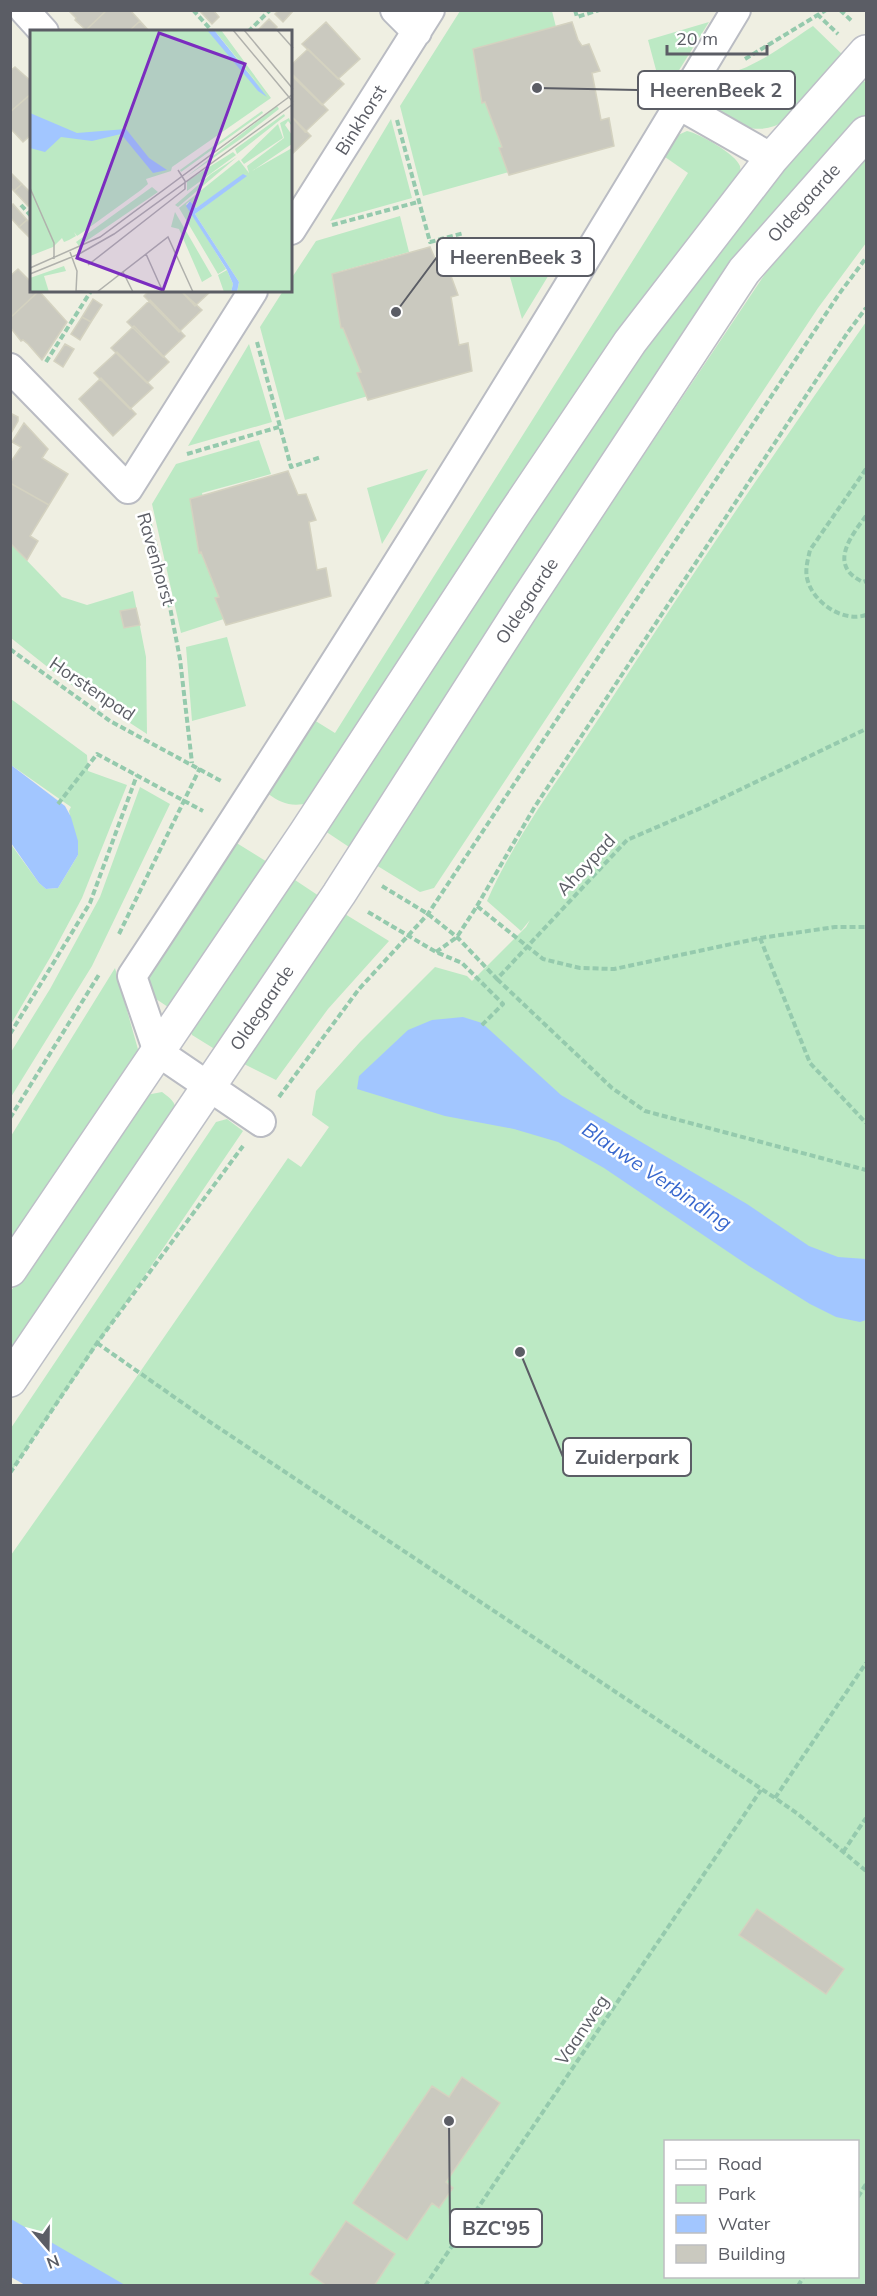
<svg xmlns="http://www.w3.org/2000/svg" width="877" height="2296" viewBox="0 0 877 2296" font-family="Mulish,sans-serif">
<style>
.green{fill:#bce9c4;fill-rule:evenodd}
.water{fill:#a2c6ff}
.building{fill:#cac9bf;stroke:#d4d2c0;stroke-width:1.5}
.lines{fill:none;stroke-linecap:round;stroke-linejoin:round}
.street-casing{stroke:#babcc3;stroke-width:32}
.secondary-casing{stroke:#bdbfc7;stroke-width:36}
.path{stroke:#95caad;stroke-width:4;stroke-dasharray:6 3;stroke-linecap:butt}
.street{stroke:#fff;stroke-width:28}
.secondary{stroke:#fff;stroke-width:33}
.labels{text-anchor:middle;stroke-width:5;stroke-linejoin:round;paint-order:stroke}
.street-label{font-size:18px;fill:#5b5d65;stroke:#fff}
.water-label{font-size:20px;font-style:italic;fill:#3968ce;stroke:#fff}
.inset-road{fill:none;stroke:#b0b1ac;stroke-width:1.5}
.view{fill:#7b2cbf;fill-opacity:0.15;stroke:#7b2cbf;stroke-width:3}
.inset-edge{fill:none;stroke:#5b5d65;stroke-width:3}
.leader{fill:none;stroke:#5b5d65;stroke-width:2}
.callout-dot{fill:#5b5d65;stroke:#fff;stroke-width:2}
.callout{fill:#fff;stroke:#5b5d65;stroke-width:2}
.callout-label{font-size:20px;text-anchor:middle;font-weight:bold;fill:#5b5d65}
</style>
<rect width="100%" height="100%" fill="#efefe2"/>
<!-- green -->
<path class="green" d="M460,11h92l4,16 -47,145 -86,24 -23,-90z
M709,22l-46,74 -15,-56z
M813,26l33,32c-26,29 -59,84 -103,68 -16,-6 -32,-20 -48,-30l15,-23c28,9 78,-31 103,-47z
M860,77l6,6v32l-117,139 -397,595 -30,-20 335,-509z
M391,119l21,79 -82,23z
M687,131c13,3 49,23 53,35 1,5 0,11 0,15l-430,622c-19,4 -28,1 -43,-10l47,-73 21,13 353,-560 -23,-16 13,-22z
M866,155v88l-48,65 -384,580 -14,4 -49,-30 394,-588z
M400,216l9,36 -68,19 34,123 -90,26 -25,-93 23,-36h8v-12l25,-38z
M567,245l-45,74 -16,-56z
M866,322v1963l-817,1 -38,-23v-708l120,-170 157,-227 13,9 28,-40 -17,-12 4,-24 44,-49 75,-75 32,9 5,5 54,-54 4,-7 -9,11 -34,-30c30,-68 76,-127 116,-189 85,-132 173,-262 263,-390zM666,2142h192v134h-192z
M249,344l23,78 -84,24z
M259,440l12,34 -69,19 31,123 -52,17 -29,-129 24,-40z
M428,469l-46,75 -15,-56z
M10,543l52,54 25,8 46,-14 13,66 1,77 -83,-54 -53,-42z
M227,637l19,69 -54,15 -6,-74z
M11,699l76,56 1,16 39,14 -45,113 -31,58 -40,68 -1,-181 29,40 7,6 12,-1 20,-33 -9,-44 2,-4 -60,-42z
M140,787l30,17 -78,162 -81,131v-45l39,-63 50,-92z
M235,842l37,23 -98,146 -27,-18 -3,-11z
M289,876l33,22 -99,148 -10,2 -21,-13 -3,-9z
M340,911l49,30 -61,68 -52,71 -38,-19z
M115,968l26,92 -130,192v-116z
M162,1092c8,6 14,10 14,20l-165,248v-69l130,-195z
M227,1119l16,12 -232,341v-44l205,-306z"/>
<!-- water -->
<path class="water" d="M11,765l54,41 6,11 7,24v14l-20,33 -12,1 -7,-6 -28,-40z
M463,1017l19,6 79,72 186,109 62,42 29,11 28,2v61l-6,2 -24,-5 -26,-13 -61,-38 -145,-98 -46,-26 -44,-13 -69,-13 -88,-27 2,-13 49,-46 24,-10z
M11,2219l114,66h-100l-14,-8z"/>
<!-- building -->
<path class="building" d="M68,10h39l-21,20 -11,-10 1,-2z
M107,10h23l10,11 -12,11h-40l-2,-2z
M199,10h14l6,7 -7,7z
M279,10h15l-11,12 -8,-8z
M269,19l8,8 -5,5h-16z
M140,21l10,11h-22z
M326,22l34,37 -22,20 -36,-35z
M572,22l6,18 4,6 7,-2 11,27 -8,2 9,47 8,-2 5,28 -105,29 -10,-27 3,-1 -17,-45 -3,1 -9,-54z
M308,49l36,35 -22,21 -31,-30v-10z
M15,67l17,15v11l-22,19v-41z
M292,74l36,36 -23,22 -14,-16z
M32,93v41l-9,8 -13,-14v-16z
M291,116l20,20 -20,19z
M10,172l12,12 -8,7 -4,-4z
M22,184l10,10v9l-4,3 -14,-15z
M13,204l14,16 -8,7 -9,-10v-11z
M27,220l5,4v16l-13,-13z
M430,247l10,23 8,-2 10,27 -7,2 8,48 9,-2 4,28 -104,29 -11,-27 4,-1 -18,-44h-2l-9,-54z
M18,269l14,14v8h7l-29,27v-42z
M39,291l28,31 -25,38 -14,-16 -5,-4 -2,1 -11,-14v-9z
M149,291h32l21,19 -23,22 -35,-36z
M181,291h30l-16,15z
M93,299l9,6 -11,17 -9,-5z
M150,300l35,36 -22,21 -36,-35z
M82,317l9,5 -11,18 -9,-6z
M134,326l35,36 -22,21 -36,-35z
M65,344l9,5 -11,18 -9,-6z
M117,352l36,36 -23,21 -36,-36z
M101,378l35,36 -23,22 -34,-37z
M10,413l8,4v4l-8,14z
M24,423l24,26 -6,9 26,16 -19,31 -39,-22v-20l11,-16 -9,-5z
M288,471l10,24 8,-1 10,26 -7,2 8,48 9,-2 5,28 -105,29 -11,-27 4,-1 -18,-45 -2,1 -9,-54z
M10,483l39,22 -19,31 8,5 -11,19 -17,-17z
M136,608l4,17 -16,3 -4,-17z
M757,1909l87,60 -18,25 -87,-59z
M462,2077l38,26 -54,79 7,6 -14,20 -7,-5 -25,37 -54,-37 79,-117 17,11z
M346,2221l49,33 -21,32h-47l-17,-12z"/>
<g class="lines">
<!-- street casing -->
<g class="street-casing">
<path id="street" d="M24,10l20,22
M395,10l22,22
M679,105l93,53
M291,230l139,-220
M10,368l118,121 125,-198
M261,1122l-103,-70 -26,-76c209,-316 408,-640 604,-966"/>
</g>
<!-- secondary casing -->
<g class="secondary-casing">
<path id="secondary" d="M10,1270l295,-436 208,-318 117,-174 142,-184 94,-106
M10,1380l329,-486 186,-291 219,-332 122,-138"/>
</g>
<!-- path -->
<path class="path" d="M193,10l20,22
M575,10l2,7 22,-7
M840,10l13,12
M817,14l21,20
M248,32l22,-22
M745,59l81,-49
M397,120l33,122 34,-9
M21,205l11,12
M332,225l86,-23
M257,342l34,125 30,-10
M46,362l45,-71
M187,454l92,-27
M866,469l-56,81c-2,9 -5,19 -3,28 5,24 36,45 59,37
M147,514l17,62 16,83 12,104
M866,516c-16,21 -38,50 -3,66l3,-1
M10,649l100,72 113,61
M58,804l39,-50 106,57
M382,886l46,28 29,23 40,42 130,-139 81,-35 158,-76
M477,906l57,-98 314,-476 18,-24
M368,912l68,40 26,11 41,41 -22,22
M119,934l81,-166
M760,938l50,125 56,60
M436,952l21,-15 20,-31 66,53 37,9 34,1 146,-31 75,-11h31
M497,979l115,109 33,23 221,59
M10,1034l80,-131 47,-128
M279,1097l80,-108 69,-75 411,-620 27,-36
M10,1118l90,-145
M97,1343l110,77 568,378 23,16 68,57
M10,1473l87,-130 146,-197
M775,1798l91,-135
M843,1852l23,-34
M858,2197l8,-13
M425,2286l336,-496
M798,2286l6,-10"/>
<!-- street -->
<use href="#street" class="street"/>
<!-- secondary -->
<use href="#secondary" class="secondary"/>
</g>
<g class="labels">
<!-- street labels -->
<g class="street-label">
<text transform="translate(361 120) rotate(-58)" y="6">Binkhorst</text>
<text transform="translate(804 203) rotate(-48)" y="6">Oldegaarde</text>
<text transform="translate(156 559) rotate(74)" y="6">Ravenhorst</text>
<text transform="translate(527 601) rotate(-57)" y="6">Oldegaarde</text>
<text transform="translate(92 689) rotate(34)" y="6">Horstenpad</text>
<text transform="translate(586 865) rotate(-47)" y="6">Ahoypad</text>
<text transform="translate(262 1008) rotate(-56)" y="6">Oldegaarde</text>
<text transform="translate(582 2030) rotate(-56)" y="6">Vaanweg</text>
</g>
<!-- water labels -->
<g class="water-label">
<text transform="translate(657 1176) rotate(34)" y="7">Blauwe Verbinding</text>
</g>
</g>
<!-- overview -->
<g transform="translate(30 30)">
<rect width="262" height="262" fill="#efefe2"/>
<path d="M0,0h183l54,65 -53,-65h7l50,68 -99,69 -1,4 -25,8 2,5 -7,6 -58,42 -6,4 -3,-4 2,4 -7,4 -5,2 -2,-4 -9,9 -23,9zM247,76l2,3 -37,29 -56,39zM232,81l1,2 -82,59 -1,-2zM254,84l1,2 -48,38 -2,-5zM259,88l3,8 -4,-5 -3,4 7,10v9l-40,27 40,-23v144h-55l2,-10 -44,-68 52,-40 -51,34 -6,-7 -4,3 40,65 -8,5 -39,-66 60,-48 10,13 -2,-7 37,-28 -4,-15zM248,94l5,14 -39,26 -3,-4zM203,122l3,3 -49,36v-10zM207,127l-59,50 -3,-2 36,-31zM122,157l6,5 -79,54 -3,-4zM145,182l37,64 -10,6 -23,-53 -8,-2zM34,236l2,5 -22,5 5,16h-19v-14zM197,240l6,14 -2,8h-7l-6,-17z" fill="#bce9c4"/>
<path d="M177,0h7l53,67 -9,-6zM0,83l47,20 49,-4 23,29 18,12 -14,3 -32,-39 -29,7 -31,-4 -16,15 -15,-4zM213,144l4,2 -52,38 44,68 -2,10h-6l2,-8 -6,-14 -41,-64 4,-5 6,7z" fill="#a2c6ff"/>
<path class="inset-road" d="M203,0l60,72M214,0l49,59M247,0l16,18M0,158l24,55v16M40,222l7,19 -1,21M116,224l17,38M58,235l97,-76v-8l-7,-11M0,238l70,-31 193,-143M93,242l10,20M0,244l49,-20 35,-20 179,-130M46,261l21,1 71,-55 25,55"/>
<path class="view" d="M129,3l86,31 -82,226 -86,-32z"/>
<rect width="262" height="262" class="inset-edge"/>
</g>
<!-- callouts -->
<path class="leader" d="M537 88L638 90M396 312L437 257M520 1352L563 1457M449 2121L450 2228"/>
<g class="callout-dot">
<circle cx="537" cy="88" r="6"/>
<circle cx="396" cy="312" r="6"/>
<circle cx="520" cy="1352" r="6"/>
<circle cx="449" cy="2121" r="6"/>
</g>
<g class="callout">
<rect x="638" y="71" width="157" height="38" rx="6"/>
<rect x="437" y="238" width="157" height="38" rx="6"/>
<rect x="563" y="1438" width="128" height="38" rx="6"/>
<rect x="450" y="2209" width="92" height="38" rx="6"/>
</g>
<g class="callout-label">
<text x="716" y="97">HeerenBeek 2</text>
<text x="516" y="264">HeerenBeek 3</text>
<text x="627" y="1464">Zuiderpark</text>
<text x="496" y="2235">BZC'95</text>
</g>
<!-- border -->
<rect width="877" height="2296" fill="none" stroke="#5b5d65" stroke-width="24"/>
<!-- legend -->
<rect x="664" y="2140" width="195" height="138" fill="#ffffff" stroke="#bdbec1" stroke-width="1.5"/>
<rect x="676" y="2160" width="30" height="9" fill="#ffffff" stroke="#bdbec1" stroke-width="1.5"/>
<text x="718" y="2170" font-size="18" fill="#5b5d65">Road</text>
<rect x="676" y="2185" width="30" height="18" fill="#bce9c4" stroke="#bdbec1" stroke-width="1.5"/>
<text x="718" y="2200" font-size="18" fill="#5b5d65">Park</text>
<rect x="676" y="2215" width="30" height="18" fill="#a2c6ff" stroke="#bdbec1" stroke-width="1.5"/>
<text x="718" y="2230" font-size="18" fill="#5b5d65">Water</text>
<rect x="676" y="2245" width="30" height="18" fill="#cac9bf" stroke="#bdbec1" stroke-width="1.5"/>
<text x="718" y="2260" font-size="18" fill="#5b5d65">Building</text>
<!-- north arrow -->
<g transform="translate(48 2248) rotate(160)" stroke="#ffffff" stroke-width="4.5" paint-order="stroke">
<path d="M0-4.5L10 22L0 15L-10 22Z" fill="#5b5d65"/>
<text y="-9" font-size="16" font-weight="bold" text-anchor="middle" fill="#5b5d65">N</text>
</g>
<!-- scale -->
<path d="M667 45v9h100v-9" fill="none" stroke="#5b5d65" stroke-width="3"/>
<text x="676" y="45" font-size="18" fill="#5b5d65" stroke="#ffffff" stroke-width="4.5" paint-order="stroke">20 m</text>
</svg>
